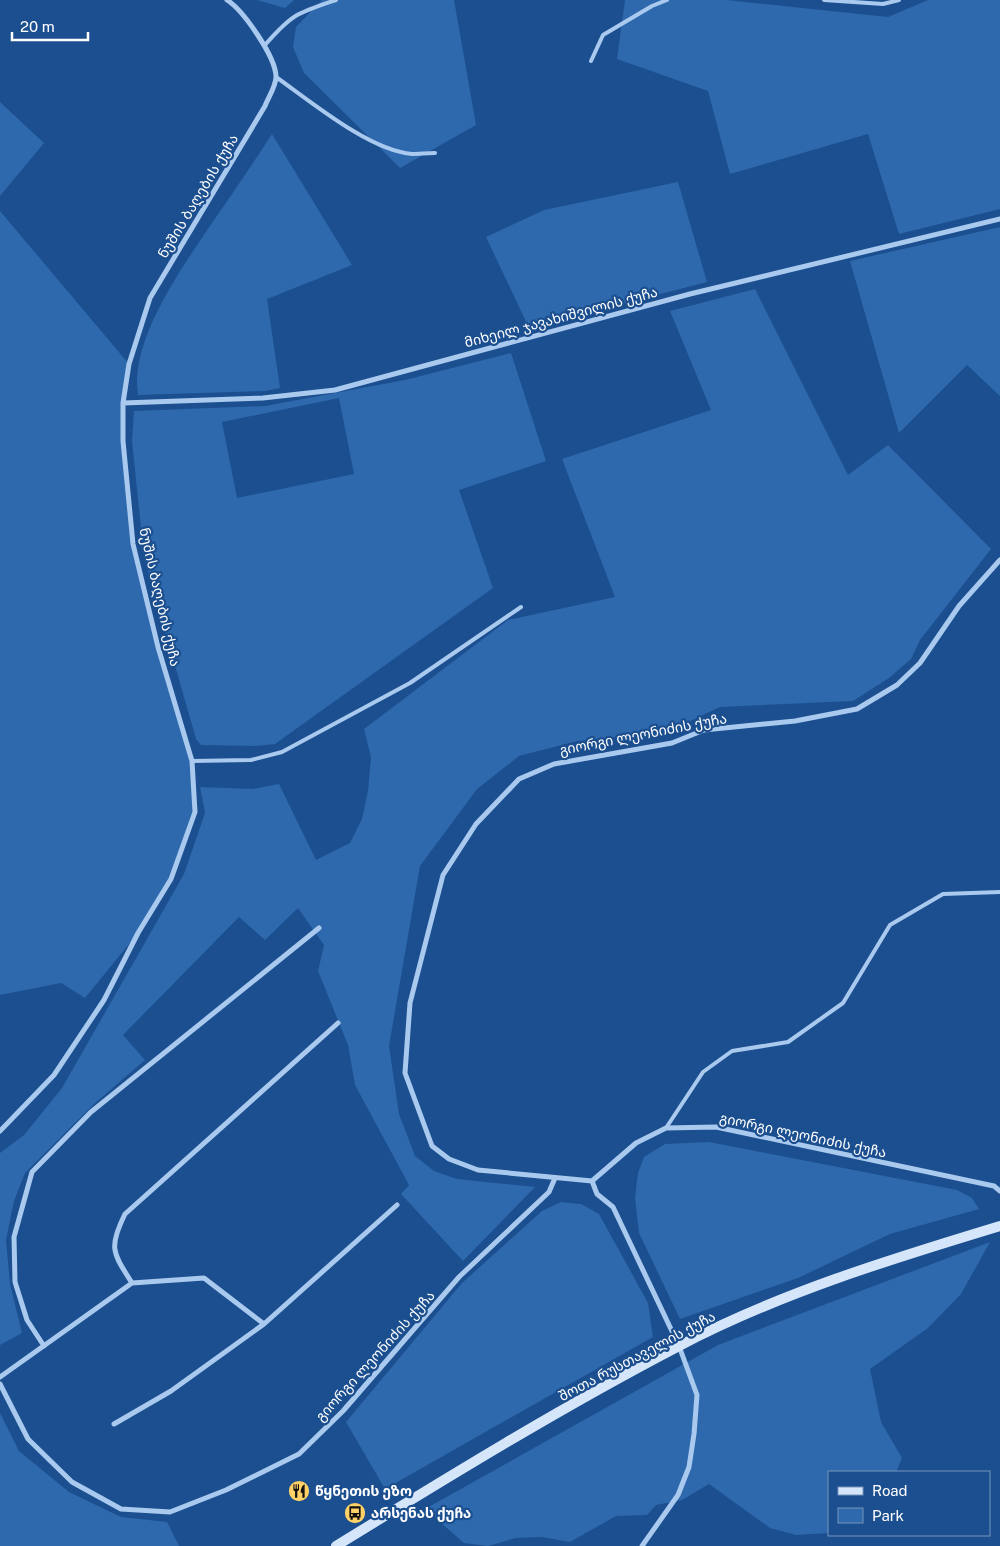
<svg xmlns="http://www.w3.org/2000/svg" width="1000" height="1546" viewBox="0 0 1000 1546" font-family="'Public Sans','Noto Sans Georgian',sans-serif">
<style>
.green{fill:#2e69ad;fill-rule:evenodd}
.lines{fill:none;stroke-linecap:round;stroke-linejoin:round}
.service{stroke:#a9c9ee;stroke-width:4}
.minor{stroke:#a9c9ee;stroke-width:5}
.secondary{stroke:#d6e6fa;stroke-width:10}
.labels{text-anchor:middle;stroke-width:4.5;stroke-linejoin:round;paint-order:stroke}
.street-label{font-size:14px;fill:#fff;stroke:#1b4f8f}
.poi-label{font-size:14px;font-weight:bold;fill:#fff;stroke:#1b4f8f;text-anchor:start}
</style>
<rect width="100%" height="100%" fill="#1b4f8f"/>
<!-- green -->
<path class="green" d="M257,0h37l-9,8z
M322,0h132l22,125 -76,43 -96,-95 -11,-26 3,-20z
M625,0h102l161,17 40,-17h72v209l-101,25 -31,-100 -138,40 -22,-83 -91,-32z
M0,102l44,41 -44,53z
M272,134l80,131 -85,34 13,89 -15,3 -127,4c-9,-56 46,-130 76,-175 20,-28 39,-57 58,-86z
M678,182l29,100 -178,46 -43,-91 58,-27z
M0,211l129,153 -6,39v38l10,103 25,103 34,114 3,51 -24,67 -33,54 -53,65 -24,-15 -61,12z
M1000,227v169l-33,-31 -68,68 -49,-172z
M755,289l93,186 40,-30 103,104 -71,91 -9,19 -22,19 -36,23 -133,6 -53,25 -90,9 -58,15 -42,33 -57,77 -31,180 10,68 16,42 19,15 23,8 78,8 -72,74 -62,-67 8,-9 -54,-100 -7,-40 -30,-74 6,-26 -26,-37 -33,32 -26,-23 -116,118 22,25 -51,44 -69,69 -11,28 -8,39 4,44 12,49 -22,12v-192l24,-18 38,-47 122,-214 21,-61 -5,-26 53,2 26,-5 37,76 34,-17 12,-24 6,-28 3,-34 -7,-28 144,-109 107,-23 -53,-138 149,-49 -41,-99z
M511,353l35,108 -87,29 34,98 -218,156 -19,2 -55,-1 -5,-6 -52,-182 -12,-116 2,-30 131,-5 140,-26zM339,398l15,76 -117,24 -15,-76z
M709,1142l248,48 15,8 7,11 -89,25 -92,44 -118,41 -41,-86 -4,-35 3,-25 6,-16 21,-13z
M561,1202l20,2 18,10 49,89 5,34 -268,152 -39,-67 116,-139 80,-72z
M990,1242l-29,52 -33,34 -58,41 11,53 21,36 -6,14h-67v61l-33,2 -26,-7 -61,-44 -27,16 -26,5 -9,10 -31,1 -46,26 -28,-5 -26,1 -28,8 -24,-3 -39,-34 293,-164z
M0,1413l19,38 50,41 52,25 46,5 12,24h-179z"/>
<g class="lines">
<!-- service -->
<path class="service" d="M824,0l59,4 16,-4
M265,45c27,-31 32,-32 71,-45
M591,61l12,-26 49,-29 15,-6
M276,77c34,24 94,74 136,77 7,0 15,-1 23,-1
M192,761l59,-1 31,-8 128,-69 111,-76
M666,1128l37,-56 29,-21 56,-9 55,-39 47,-78 53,-31 57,-2"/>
<!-- minor -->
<path class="minor" d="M123,403l140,-5 72,-8 355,-96 310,-75
M1000,560l-41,46 -39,57 -23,22 -40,24 -62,12 -91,9 -32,13 -118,21 -35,15 -43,45 -33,51 -33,128 -5,70 27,73 17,13 29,11 114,11 44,-38 30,-15 50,-1 278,59 6,5
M0,1131l54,-56 50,-75 34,-67 33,-54 24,-67 -3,-51 -34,-114 -25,-103 -10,-103v-38l6,-39 21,-66 115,-192c3,-8 11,-20 11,-29 0,-20 -33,-67 -49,-77
M592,1181l5,13 16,13 66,139 18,49 -3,39 -5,33 -11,28 -36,51
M132,1283c-19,-30 -24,-35 -7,-69l213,-191
M44,1346l-17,-26 -12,-38 -1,-45 18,-65 59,-60 228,-184
M0,1377l132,-94 72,-5 60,46
M0,1384l28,55 44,43 49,27 49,3 56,-22 73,-36 44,-43 116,-134 90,-85 6,-14
M114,1424l57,-33 93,-67 133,-119"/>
<!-- secondary -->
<path class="secondary" d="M336,1546c112,-69 226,-139 343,-200 101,-53 212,-87 321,-120"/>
</g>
<!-- icons -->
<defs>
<g id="restaurant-disc" transform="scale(1.125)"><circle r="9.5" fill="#ffd166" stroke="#1b4f8f"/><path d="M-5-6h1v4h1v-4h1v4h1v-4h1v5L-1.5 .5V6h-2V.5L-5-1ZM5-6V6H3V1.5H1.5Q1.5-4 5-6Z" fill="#111"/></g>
<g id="bus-disc" transform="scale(1.125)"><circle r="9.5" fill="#ffd166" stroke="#1b4f8f"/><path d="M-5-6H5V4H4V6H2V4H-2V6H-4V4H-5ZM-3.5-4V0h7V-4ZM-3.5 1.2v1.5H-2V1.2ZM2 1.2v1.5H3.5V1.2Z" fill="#111"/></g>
</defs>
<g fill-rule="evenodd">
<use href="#restaurant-disc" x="299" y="1491"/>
<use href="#bus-disc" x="355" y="1513"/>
</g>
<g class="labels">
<!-- street labels -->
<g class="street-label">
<text transform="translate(198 196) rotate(-59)" y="5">ნუშის ბაღების ქუჩა</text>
<text transform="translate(561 317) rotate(-15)" y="5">მიხეილ ჯავახიშვილის ქუჩა</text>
<text transform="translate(160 597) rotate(77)" y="5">ნუშის ბაღების ქუჩა</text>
<text transform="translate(643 734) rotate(-11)" y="5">გიორგი ლეონიძის ქუჩა</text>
<text transform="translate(803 1135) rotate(12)" y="5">გიორგი ლეონიძის ქუჩა</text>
<text transform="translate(375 1356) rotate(-48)" y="5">გიორგი ლეონიძის ქუჩა</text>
<text transform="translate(637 1356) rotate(-28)" y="5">შოთა რუსთაველის ქუჩა</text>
</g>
<!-- poi labels -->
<g class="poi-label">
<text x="315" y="1496">წყნეთის ეზო</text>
<text x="371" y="1518">არსენას ქუჩა</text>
</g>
</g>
<!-- legend -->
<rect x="828" y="1471" width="162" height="65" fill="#1b4f8f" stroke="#7695bc"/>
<rect x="838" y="1487" width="25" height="8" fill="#d6e6fa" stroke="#7695bc"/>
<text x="872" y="1496" font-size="15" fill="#ffffff">Road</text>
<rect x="838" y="1508" width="25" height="15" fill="#2e69ad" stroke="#7695bc"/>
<text x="872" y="1521" font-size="15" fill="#ffffff">Park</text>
<!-- scale -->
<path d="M12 32v8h76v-8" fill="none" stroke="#ffffff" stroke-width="2.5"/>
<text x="20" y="32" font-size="15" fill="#ffffff" stroke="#1b4f8f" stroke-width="4" paint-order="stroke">20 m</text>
</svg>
